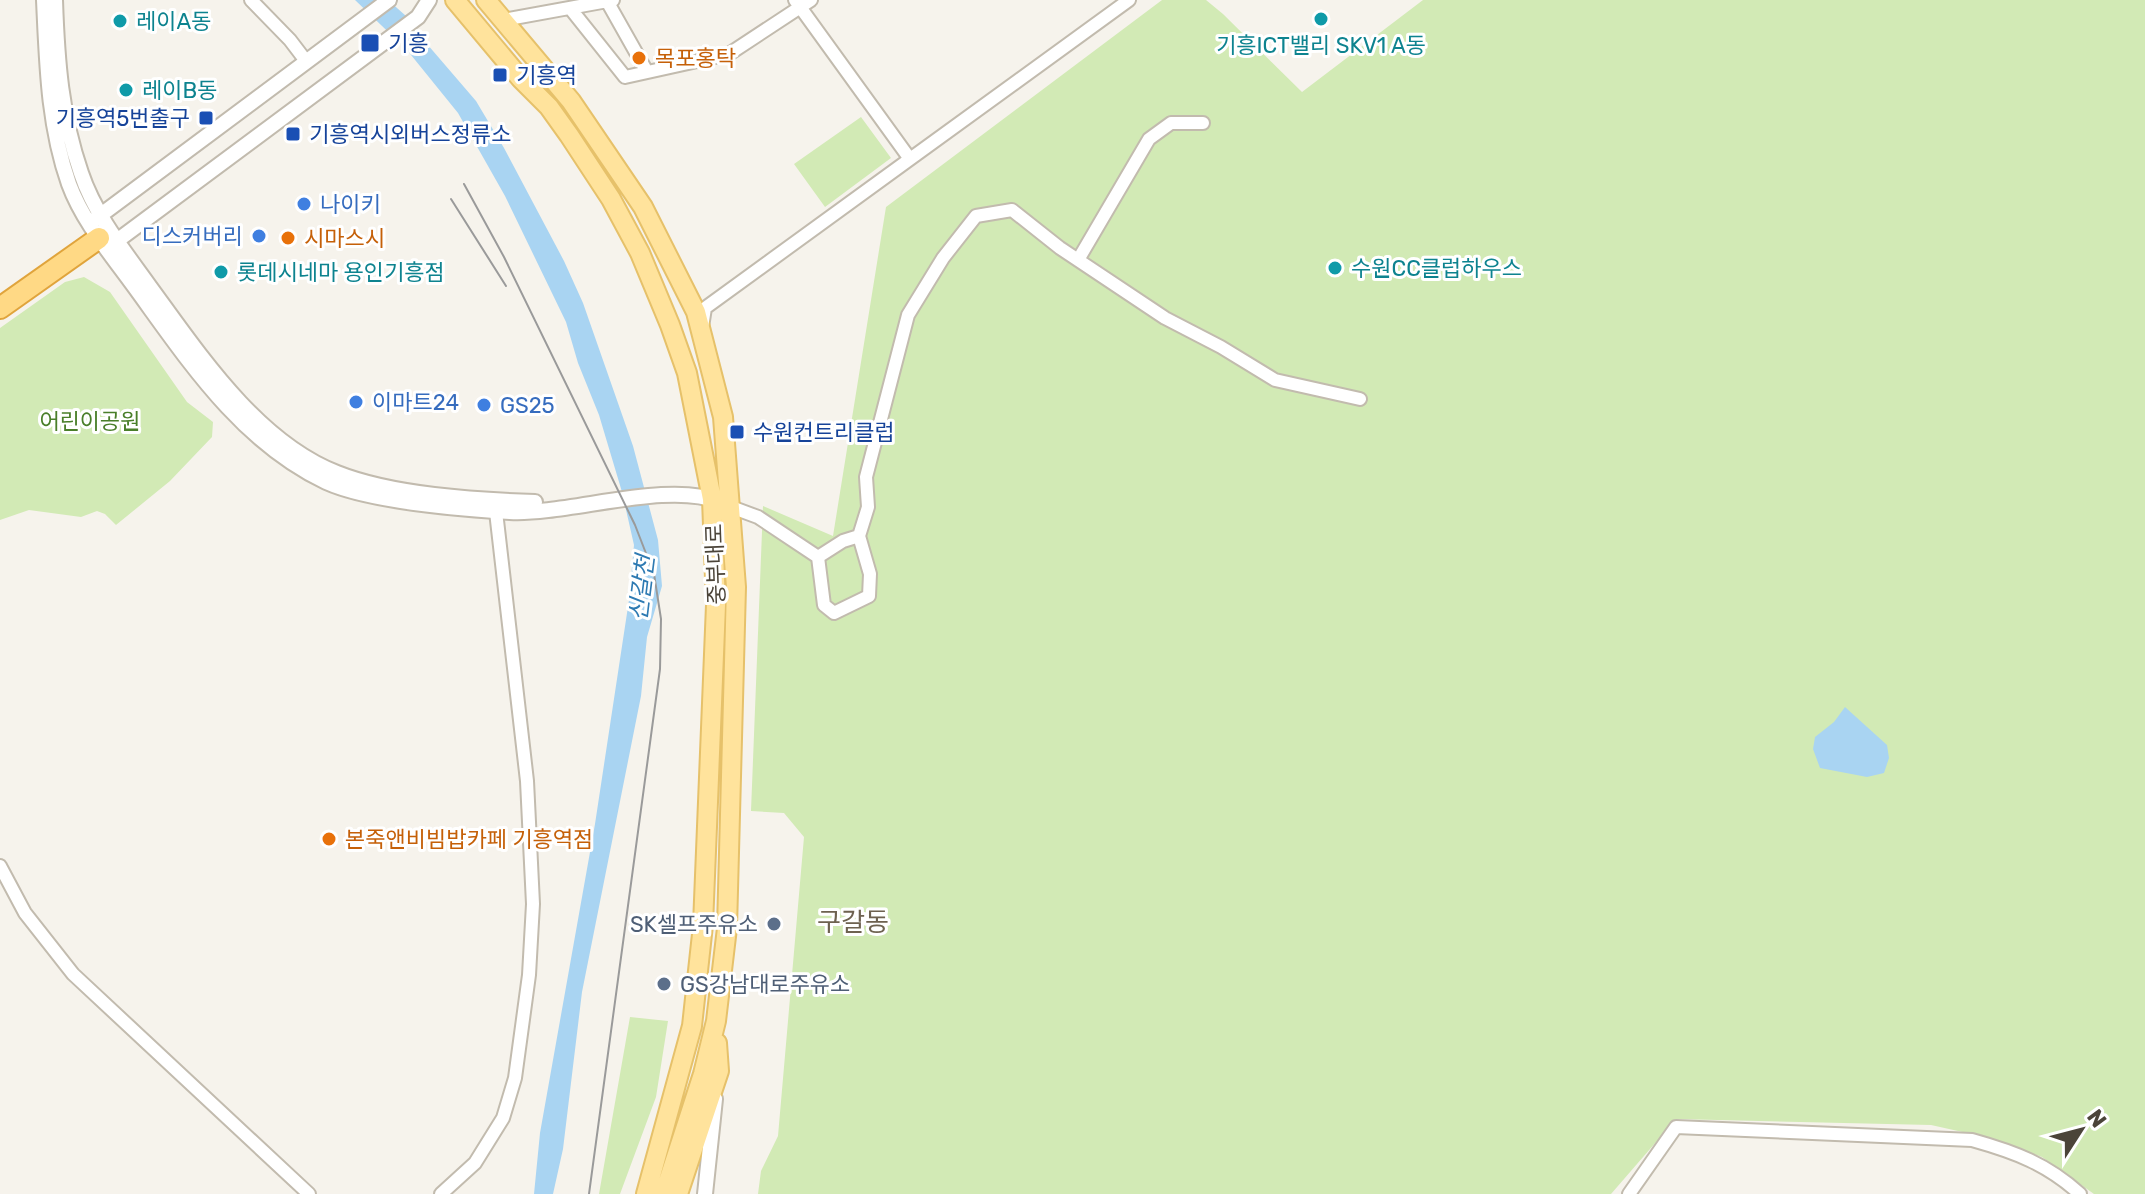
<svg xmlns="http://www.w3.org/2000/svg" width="2145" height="1194" viewBox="0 0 2145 1194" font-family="Rubik,'Noto Sans KR',sans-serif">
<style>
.green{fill:#d2eab5}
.water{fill:#a9d4f2}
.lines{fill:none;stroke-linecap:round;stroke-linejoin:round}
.minor-casing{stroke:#c2bbae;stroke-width:16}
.tertiary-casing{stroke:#c2bbae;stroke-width:18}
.primary-casing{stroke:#e6c16a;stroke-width:22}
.trunk-casing{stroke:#e0a43c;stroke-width:24}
.minor{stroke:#fff;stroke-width:12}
.tertiary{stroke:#fff;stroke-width:14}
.primary{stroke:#ffe39c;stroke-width:18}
.trunk{stroke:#ffd985;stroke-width:20}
.tram{stroke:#9a9a9a;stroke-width:2}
.culture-dot{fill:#0f9aa8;stroke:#fff;stroke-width:3}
.transit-dot{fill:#1a4fb4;stroke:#fff;stroke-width:3}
.food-dot{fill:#e8710a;stroke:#fff;stroke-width:3}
.shop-dot{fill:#3f7fe0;stroke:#fff;stroke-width:3}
.service-dot{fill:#5c6f8a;stroke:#fff;stroke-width:3}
.labels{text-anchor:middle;stroke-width:6;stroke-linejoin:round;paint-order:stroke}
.culture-label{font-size:22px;fill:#0d838f;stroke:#fff;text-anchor:start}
.transit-label{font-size:22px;fill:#164399;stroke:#fff;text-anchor:start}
.food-label{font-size:22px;fill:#c56008;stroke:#fff;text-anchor:start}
.shop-label{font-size:22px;fill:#366cbe;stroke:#fff;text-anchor:start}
.park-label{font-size:22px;fill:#4a7f2a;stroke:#fff}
.street-label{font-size:22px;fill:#4b4439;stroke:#fff}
.service-label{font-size:22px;fill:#4e5e75;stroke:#fff;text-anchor:end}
.water-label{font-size:24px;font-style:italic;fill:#2e7ab2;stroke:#fff}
.quarter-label{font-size:26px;fill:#6e6250;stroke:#fff}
</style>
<rect width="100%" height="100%" fill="#f6f3ec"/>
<!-- green -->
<path class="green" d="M1162,0h44l17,14 79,78 121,-92h722v1194h-51l-52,-37 -48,-18 -63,-14 -255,-6 -65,75h-853l3,-23 17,-35 26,-299 -20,-24 -33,-2 12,-305 70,30 53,-329z
M861,117l30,41 -66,49 -31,-43z
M84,277l26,15 77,110 26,20 -1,15 -42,44 -54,44 -11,-11 -8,-3 -16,6 -52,-7 -29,10v-192l65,-46z
M630,1017l38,4 -12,76 -36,97h-21z"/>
<!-- water -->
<path class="water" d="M355,0h33l18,16 9,14 61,71 28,47 60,113 19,42 50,143 25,94 4,46 -15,51 -6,59 -59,296 -19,157 -10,45h-19l6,-61 55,-309 34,-224 5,-55 -12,-53 -23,-77 -21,-52 -12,-41 -61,-126 -47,-83 -51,-63z
M1845,707l42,38 2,13 -5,15 -17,4 -47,-9 -7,-19 2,-12 19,-15z"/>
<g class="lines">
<!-- minor casing -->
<g class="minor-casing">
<path id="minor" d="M251,0l39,40 16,21
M607,1l40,71
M570,8l55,69 104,-23 82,-54
M503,20l110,-20
M910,159l219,-159
M1078,260l71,-121 22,-16h32
M702,327l3,-19 205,-149 -115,-159
M731,507l27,10 60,40 6,48 10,8 35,-17 1,-22 -11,-38 -16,5 -25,16
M859,536l9,-29 -2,-30 42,-162 35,-57 33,-42 36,-6 48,38 105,70 56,29 54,33 85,19
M0,866l25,47 48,61 236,220
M441,1194l34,-31 28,-45 12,-40 14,-103 4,-71 -6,-123 -32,-278
M1629,1194l47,-67 296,13c43,12 75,24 108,54"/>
</g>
<!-- tertiary casing -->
<g class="tertiary-casing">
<path id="tertiary" d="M44,0c3,63 4,124 25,184 14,38 42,70 65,102 54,74 106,155 192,196 44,20 135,27 184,30 58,3 158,-32 210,-10
M55,0c2,61 6,115 26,173 14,42 44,79 69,114 49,67 107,155 187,186 55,22 138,27 198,29
M94,220l295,-220
M110,246l308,-229 11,-17
M705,1194l10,-95"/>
</g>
<!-- primary casing -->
<g class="primary-casing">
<path id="primary" d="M455,0l66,79 28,28 20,28 42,64 29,54 30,72 17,48 25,126 4,106 -13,320 -11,101 -46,168
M486,0l85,101 72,106 53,105 27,105 13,170 -9,341 -11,93 -13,53 -39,120
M678,1194l41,-123 -2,-28"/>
</g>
<!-- trunk casing -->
<g class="trunk-casing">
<path id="trunk" d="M0,308l99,-70"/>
</g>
<!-- minor -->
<use href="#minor" class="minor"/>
<!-- tertiary -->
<use href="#tertiary" class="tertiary"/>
<!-- primary -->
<use href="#primary" class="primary"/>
<!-- trunk -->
<use href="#trunk" class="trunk"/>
<!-- tram -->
<path class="tram" d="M464,184l40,73 131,268 19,49 7,45 -1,50 -71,525
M451,199l55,87"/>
</g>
<!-- markers -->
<g class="culture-dot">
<circle cx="1321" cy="19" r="8"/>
<circle cx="120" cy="21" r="8"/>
<circle cx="126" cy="90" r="8"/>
<circle cx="1335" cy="268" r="8"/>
<circle cx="221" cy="272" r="8"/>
</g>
<g class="transit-dot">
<rect x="360" y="33" width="20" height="20" rx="4"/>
<rect x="492" y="67" width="16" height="16" rx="4"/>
<rect x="198" y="110" width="16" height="16" rx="4"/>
<rect x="285" y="126" width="16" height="16" rx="4"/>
<rect x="729" y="424" width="16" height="16" rx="4"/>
</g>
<g class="food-dot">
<circle cx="639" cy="58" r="8"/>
<circle cx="288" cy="238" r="8"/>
<circle cx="329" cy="839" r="8"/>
</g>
<g class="shop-dot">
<circle cx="304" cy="204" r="8"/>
<circle cx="259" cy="236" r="8"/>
<circle cx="356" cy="402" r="8"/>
<circle cx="484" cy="405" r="8"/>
</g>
<g class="service-dot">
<circle cx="774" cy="924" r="8"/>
<circle cx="664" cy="984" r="8"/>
</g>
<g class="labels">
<!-- culture labels -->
<g class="culture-label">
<text x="136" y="29">레이A동</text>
<text x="1321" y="53" text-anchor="middle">기흥ICT밸리 SKV1 A동</text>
<text x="142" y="98">레이B동</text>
<text x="1351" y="276">수원CC클럽하우스</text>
<text x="237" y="280">롯데시네마 용인기흥점</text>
</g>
<!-- transit labels -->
<g class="transit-label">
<text x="388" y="51">기흥</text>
<text x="516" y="83">기흥역</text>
<text x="190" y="126" text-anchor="end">기흥역5번출구</text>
<text x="309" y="142">기흥역시외버스정류소</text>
<text x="753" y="440">수원컨트리클럽</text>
</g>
<!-- food labels -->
<g class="food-label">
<text x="655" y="66">목포홍탁</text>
<text x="304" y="246">시마스시</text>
<text x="345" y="847">본죽앤비빔밥카페 기흥역점</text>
</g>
<!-- shop labels -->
<g class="shop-label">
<text x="320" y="212">나이키</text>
<text x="243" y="244" text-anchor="end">디스커버리</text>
<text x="372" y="410">이마트24</text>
<text x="500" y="413">GS25</text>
</g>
<!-- park labels -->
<g class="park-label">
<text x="90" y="429">어린이공원</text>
</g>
<!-- street labels -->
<g class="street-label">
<text transform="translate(715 564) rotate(-92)" y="8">중부대로</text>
</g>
<!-- service labels -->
<g class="service-label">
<text x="758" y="932">SK셀프주유소</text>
<text x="680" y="992" text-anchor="start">GS강남대로주유소</text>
</g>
<!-- water labels -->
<g class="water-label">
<text transform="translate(642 588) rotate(-83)" y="8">신갈천</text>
</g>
<!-- quarter labels -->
<g class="quarter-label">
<text x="853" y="931">구갈동</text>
</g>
</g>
<!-- north arrow -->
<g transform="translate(2081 1130) rotate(54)" stroke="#ffffff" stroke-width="6" paint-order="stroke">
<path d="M0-6L14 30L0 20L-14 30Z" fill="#4b4439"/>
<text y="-12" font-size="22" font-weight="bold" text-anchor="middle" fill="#4b4439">N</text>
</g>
</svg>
